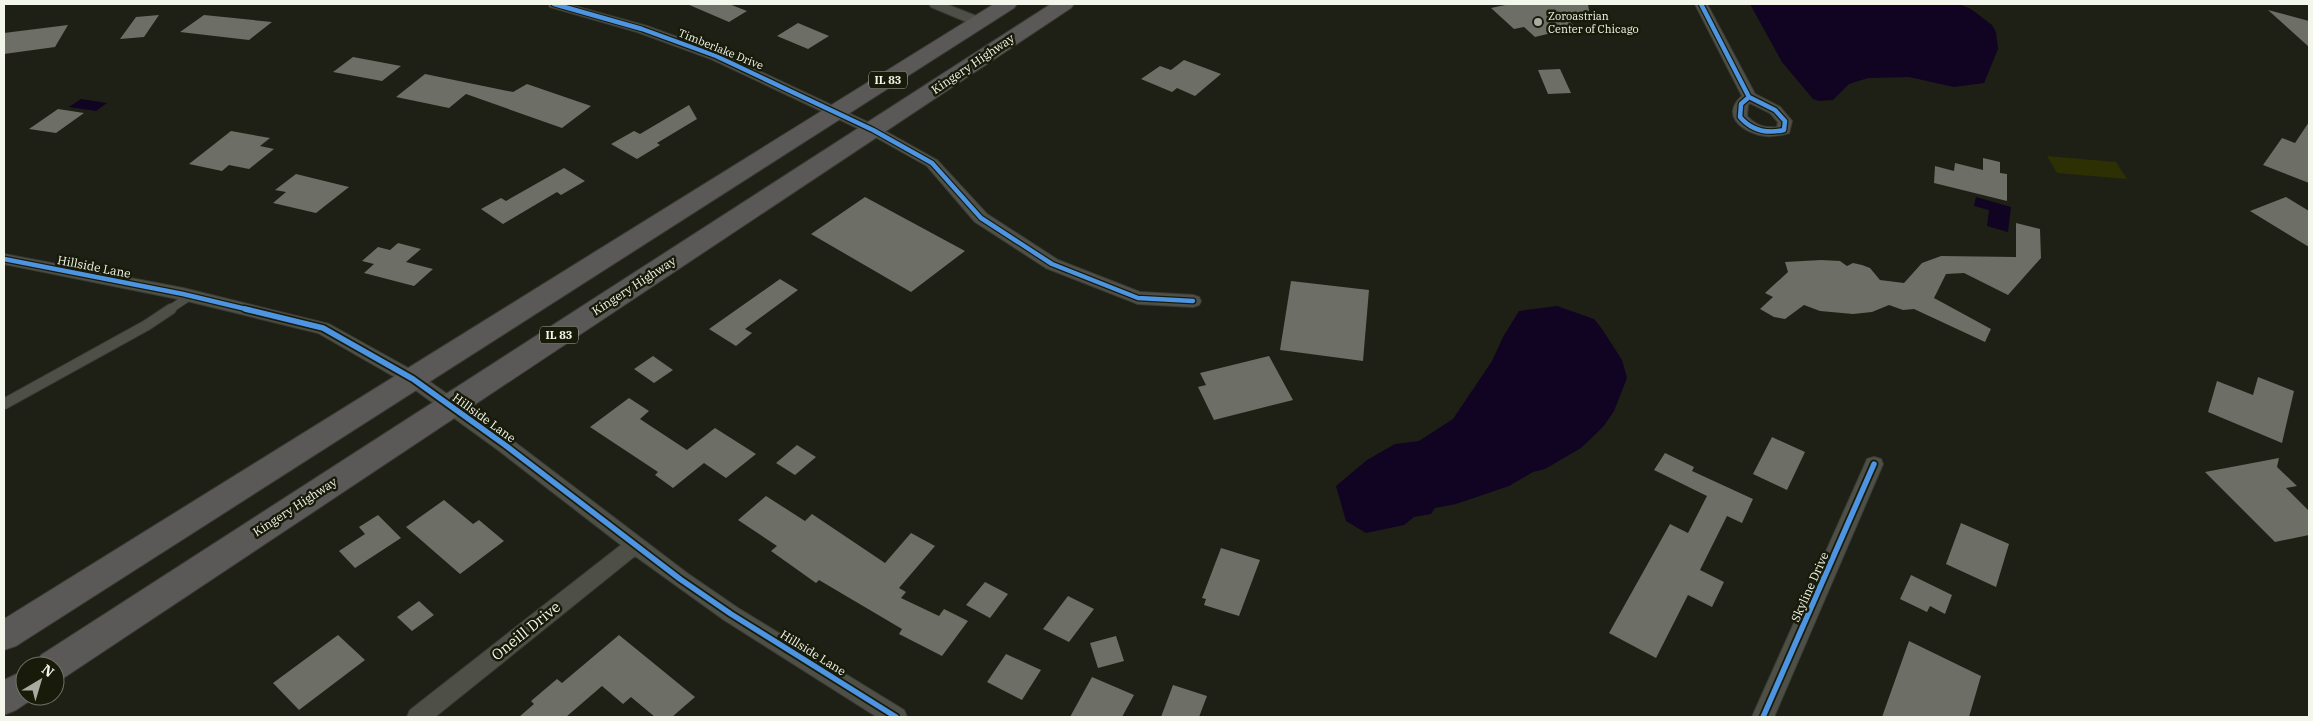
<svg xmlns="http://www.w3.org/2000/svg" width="2313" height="721" viewBox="0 0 2313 721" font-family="'IBM Plex Serif',serif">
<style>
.green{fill:#2c3003}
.water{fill:#110322}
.building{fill:#6d6e65}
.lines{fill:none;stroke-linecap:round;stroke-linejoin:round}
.lane-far1-casing{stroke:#3a3c35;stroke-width:9}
.lane-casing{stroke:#3a3c35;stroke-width:12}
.street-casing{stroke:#3a3c35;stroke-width:2}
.primary-casing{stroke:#3a3c35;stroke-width:2}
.lane-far1{stroke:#4e5048;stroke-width:8}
.lane{stroke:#4e5048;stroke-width:10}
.street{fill:#4e5048;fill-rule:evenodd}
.primary{fill:#5a5958;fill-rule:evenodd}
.cycleway-far1-casing{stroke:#181b09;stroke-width:7}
.cycleway-casing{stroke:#181b09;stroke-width:9}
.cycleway-far1{stroke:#4d94e3;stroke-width:4.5}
.cycleway{stroke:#4d94e3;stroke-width:5.5}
.poi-dot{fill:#a8aba0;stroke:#181b09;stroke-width:2}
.labels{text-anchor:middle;stroke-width:5;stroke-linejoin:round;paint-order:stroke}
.far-poi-label{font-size:11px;fill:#f3f6ea;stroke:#181b09;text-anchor:start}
.far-street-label{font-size:11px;fill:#f3f6ea;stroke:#181b09}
.shield{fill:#181b09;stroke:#b1b4a6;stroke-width:1}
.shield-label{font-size:11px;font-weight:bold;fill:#f3f6ea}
.street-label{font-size:12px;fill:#f3f6ea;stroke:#181b09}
.near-street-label{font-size:15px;fill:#f3f6ea;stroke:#181b09}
</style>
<rect width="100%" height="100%" fill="#1e2016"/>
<!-- green -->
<path class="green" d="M2047,156l69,6 11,17 -70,-6z"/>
<!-- water -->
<path class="water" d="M1750,4h209l12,5 21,16 4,7 2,17 -14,34 -30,4 -45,-10 -41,1 -19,6 -16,16 -14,1 -6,-2 -31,-37z
M81,99l26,4 -11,8 -27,-4z
M1976,197l35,10 -3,25 -21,-6 2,-16 -15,-4z
M1557,306l37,13 8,10 20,31 5,18 -13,33 -11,16 -22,21 -36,21 -12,3 -24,14 -53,18 -21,4 -4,6 -17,3 -10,8 -38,8 -20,-12 -10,-35 31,-26 28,-16 24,-3 34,-22 39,-58 11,-24 16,-26z"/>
<!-- building -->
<path class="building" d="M687,4h42l18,7 -18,11z
M1510,4h78l1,7 -25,6 12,10 -41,10 -11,-10 -10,2 -23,-21z
M2268,10l41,11v26z
M159,15l-15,22 -24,2 16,-22z
M204,15l68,7 -23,18 -69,-8z
M798,23l31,13 -21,13 -31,-13z
M68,25l-13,22 -51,7v-21z
M353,57l48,9 -19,15 -49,-9z
M1184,60l37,14 -26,22 -18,-8 -5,4 -31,-13 19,-13 11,4z
M1560,69l11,24 -23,1 -10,-24z
M425,74l88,18 14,-8 64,22 -29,22 -96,-34 -17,14 -53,-11z
M689,105l8,14 -40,24 3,2 -23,14 -26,-15 23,-13 6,3z
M58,109l26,4 -28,20 -27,-4z
M2309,122v61l-46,-18 19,-27 13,5z
M231,131l39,7 -10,8 14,3 -25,20 -20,-4 -7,6 -33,-7z
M1983,158l17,4v11l7,1v27l-73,-18 1,-17 19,5 1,-8 28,7z
M564,168l21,13 -24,14 -4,-3 -54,32 -22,-15 20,-11 5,3z
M296,174l53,13 -33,26 -43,-10 13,-11 -11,-2z
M865,197l100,54 -54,41 -100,-58z
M2286,197l23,14v36l-59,-36z
M2016,223l24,6 1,29 -33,37 -44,-22 -18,1 -12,24 57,31 -6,13 -71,-33 -11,1 -14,-5 -17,7 -19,2 -33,-3 -16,-6 -19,14 -11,-2 -14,-8 13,-12 -8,-4 23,-21 -3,-10 36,-2 19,1 7,5 6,-3 9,2 8,3 10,12 24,3 18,-20 19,-7 75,1z
M398,243l23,6 -15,13 27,7 -19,17 -50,-13 10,-9 -12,-3 16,-14 12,3z
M780,279l18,11 -53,39 7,4 -16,13 -27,-17z
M1291,281l78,9 -6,71 -83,-11z
M653,356l20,14 -19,13 -20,-14z
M1269,356l24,44 -79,20 -16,-33 8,-2 -6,-12z
M2258,377l36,14 -12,52 -74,-31 9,-31 36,14z
M629,398l20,13 -9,8 47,31 28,-22 41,26 -30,24 -22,-15 -31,25 -18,-13 3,-3 -68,-45z
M1772,437l33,15 -18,38 -34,-16z
M797,445l19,12 -21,18 -19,-12z
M1665,453l29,14 -2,4 61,28 -11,24 -15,-7 -27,54 24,12 -12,25 -24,-12 -32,63 -47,-25 61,-109 18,9 19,-37 -53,-26z
M2279,458l-2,9 20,19 -11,2 23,23v24l-34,7 -70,-70z
M766,496l39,25 7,-7 73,49 26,-30 24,13 -36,42 7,4 -5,6 38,18 5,-7 24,12 -26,35 -43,-22 3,-5 -83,-49 -3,3 -45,-32 6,-5 -39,-26z
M444,500l29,24 6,-4 25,21 -44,33 -54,-47z
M378,515l23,23 -46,30 -16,-17 26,-17 -6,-7z
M1961,523l48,21 -13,43 -50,-23z
M1221,548l39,12 -21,56 -35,-11 2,-6 -4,-1z
M1911,575l41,20 -7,19 -15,-8 -3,6 -27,-13z
M985,582l23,12 -18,24 -24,-13z
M1068,596l26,13 -25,33 -26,-13z
M419,601l15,14 -22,16 -15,-14z
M338,635l27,25 -66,50 -26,-27z
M619,635l76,62 -23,20h-17l-24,-20 -8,7 -21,-18 -36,31h-47l15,-13 -3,-3 26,-22 5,4z
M1116,636l8,25 -26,7 -8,-25z
M1909,641l72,35 -12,41h-87z
M1006,654l35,16 -19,30 -35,-18z
M1092,677l42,18 -12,22h-52z
M1173,685l34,11 -8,21h-38z"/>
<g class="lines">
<!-- lane-far1 casing -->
<g class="lane-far1-casing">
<path id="lane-far1" d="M169,310l21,-14"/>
</g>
<!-- lane casing -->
<g class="lane-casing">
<path id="lane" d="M4,404l143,-79 24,-16"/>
</g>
<!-- street casing -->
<g class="street-casing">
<path id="street" d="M548,4h19l80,22 74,27 157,74 59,33 50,54 71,46 82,32 53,3 6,2 2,4 -2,4 -6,2 -55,-3 -92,-36 -71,-46 -48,-56 -59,-33 -157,-74 -74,-27 -87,-25z
M929,4h17l38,15 1,3 -1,3h-10l-43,-18z
M1695,4h12l48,90 25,13 12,14 -3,12c-8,2 -15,4 -23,3 -21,-2 -47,-20 -24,-40zM1750,103l20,10 8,9 -1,5c-12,1 -21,-1 -30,-11l1,-11z
M4,254l179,34 146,36 90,50 93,66 175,133 51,35 166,102 3,7h-30l-153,-97 -89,-64 -200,161h-28l3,-7 211,-165 -123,-95 -91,-66 -89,-51 -135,-33 -179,-36z
M1874,457l7,2 2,5 -109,253h-22l113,-253 2,-5z"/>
</g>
<!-- primary casing -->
<g class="primary-casing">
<path id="primary" d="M994,4h23l-3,4 -998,638 -12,4v-31z
M1051,4h23l-3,4 -1006,669 -10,3v-14h-19l5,-11z
M25,670v26h12l-21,14 -12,5v-35z"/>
</g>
<!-- lane-far1 -->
<use href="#lane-far1" class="lane-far1"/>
<!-- lane -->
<use href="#lane" class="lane"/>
<!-- street -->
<use href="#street" class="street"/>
<!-- primary -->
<use href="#primary" class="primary"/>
<!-- cycleway-far1 casing -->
<g class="cycleway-far1-casing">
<path id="cycleway-far1" d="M554,4l88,25 74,27 157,74 59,33 49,55 71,46 86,34 55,3
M1701,4l48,93
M1749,97l26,13 10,11 -1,9c-17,4 -32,1 -44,-13l1,-13z
M4,259l179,35 67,16"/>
</g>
<!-- cycleway casing -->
<g class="cycleway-casing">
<path id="cycleway" d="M245,309l78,19 90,51 92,66 175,134 51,35 165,103
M1763,717l111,-253"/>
</g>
<!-- cycleway-far1 -->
<use href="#cycleway-far1" class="cycleway-far1"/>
<!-- cycleway -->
<use href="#cycleway" class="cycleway"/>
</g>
<!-- markers -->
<circle class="poi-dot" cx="1538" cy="22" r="5"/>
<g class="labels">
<!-- far-poi labels -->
<g class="far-poi-label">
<text x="1548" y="20">Zoroastrian<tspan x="1548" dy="13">Center of Chicago</tspan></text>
</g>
<!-- far-street labels -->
<g class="far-street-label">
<text transform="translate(721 49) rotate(22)" y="4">Timberlake Drive</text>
</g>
<!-- shield labels -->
<g class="shield">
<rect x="869" y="71.5" width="38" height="17" rx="4"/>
<rect x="540" y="326.5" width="38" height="17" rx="4"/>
</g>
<g class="shield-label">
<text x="888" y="84">IL 83</text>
<text x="559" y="339">IL 83</text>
</g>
<!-- street labels -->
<g class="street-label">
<text transform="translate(973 64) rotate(-34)" y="4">Kingery Highway</text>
<text transform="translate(94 267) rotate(11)" y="4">Hillside Lane</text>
<text transform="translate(634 286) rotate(-33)" y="4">Kingery Highway</text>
<text transform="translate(484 418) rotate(36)" y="4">Hillside Lane</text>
<text transform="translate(295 507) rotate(-33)" y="4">Kingery Highway</text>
<text transform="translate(1810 587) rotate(-66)" y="4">Skyline Drive</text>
<text transform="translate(813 653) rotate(32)" y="4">Hillside Lane</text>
</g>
<!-- near-street labels -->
<g class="near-street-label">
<text transform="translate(526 631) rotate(-39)" y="5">Oneill Drive</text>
</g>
</g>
<!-- border -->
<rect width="2313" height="721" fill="none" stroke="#f3f6ea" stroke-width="10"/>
<!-- north arrow -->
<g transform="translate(40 681) rotate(38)"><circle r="24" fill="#181b09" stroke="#707363"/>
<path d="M0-4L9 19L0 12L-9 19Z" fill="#a8aba0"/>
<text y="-8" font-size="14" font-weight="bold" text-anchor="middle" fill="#f3f6ea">N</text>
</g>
</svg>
